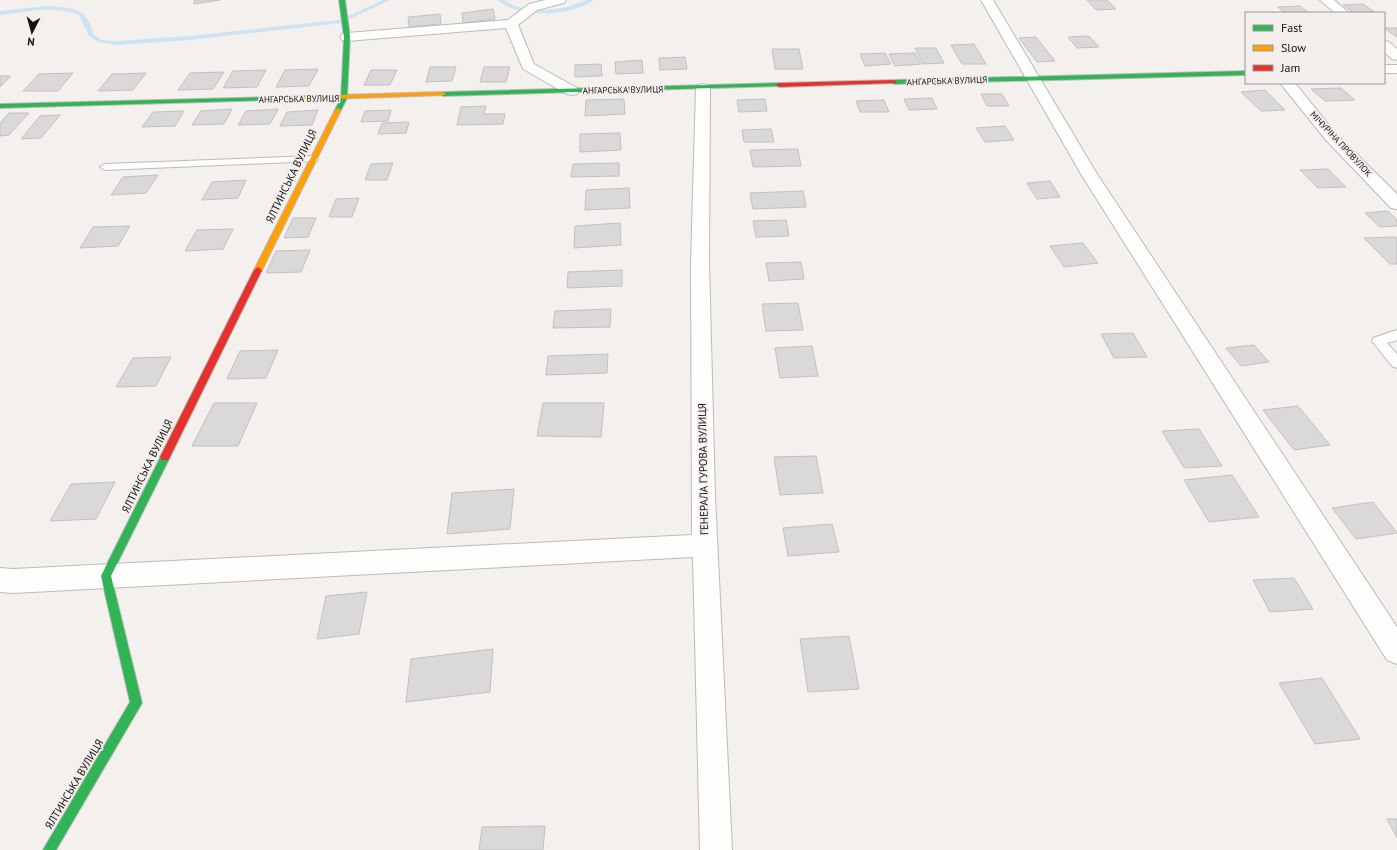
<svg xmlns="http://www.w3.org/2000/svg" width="1397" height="850" viewBox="0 0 1397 850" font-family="'PT Sans',sans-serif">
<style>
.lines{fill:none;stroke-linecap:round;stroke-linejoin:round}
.stream{fill:#cbe3f2;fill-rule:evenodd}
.building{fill:#dad8d8;stroke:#c2c0c0}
.lane-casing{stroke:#bdbbb9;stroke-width:2}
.street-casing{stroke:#bdbbb9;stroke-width:2}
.fast-casing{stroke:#bdbbb9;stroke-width:2}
.slow-casing{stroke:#bdbbb9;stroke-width:2}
.jam-casing{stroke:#bdbbb9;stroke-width:2}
.lane{fill:#fdfdfc;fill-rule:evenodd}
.street{fill:#fdfdfc;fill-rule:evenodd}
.fast{fill:#30b455;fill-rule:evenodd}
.slow{fill:#ff9f0a;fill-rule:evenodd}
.jam{fill:#e5322d;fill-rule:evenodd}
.labels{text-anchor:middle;stroke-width:3.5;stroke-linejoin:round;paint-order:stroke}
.far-street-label{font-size:9px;fill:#141312;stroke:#f4efed}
.street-label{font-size:11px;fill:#141312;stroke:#f4efed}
</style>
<rect width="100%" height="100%" fill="#f3f0ee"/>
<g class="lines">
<!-- stream -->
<path class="stream" d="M383,0h7l-49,23 -152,17 -72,5 -19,-3 -9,-6 -10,-21c-25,-10 -53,-3 -79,0v-4l47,-5 23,2 13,5 7,11 3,10 8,6 16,1 72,-5 151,-16z
M497,0h7l11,6 12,3 19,1 18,-2 23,-8h7c-24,17 -74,18 -97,0z"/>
</g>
<!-- building -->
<path class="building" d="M194,0h26l-26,4z
M1087,0h20l9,9 -20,1z
M1363,4l13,9h-22l-11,-8z
M1300,6l9,7h-24l-7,-6z
M493,9l2,10 -32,4 -1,-10z
M440,14l1,10 -32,3 -1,-10z
M1384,28h13v9z
M1089,36l10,11 -22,1 -9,-11z
M1036,37l19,24 -18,1 -18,-24z
M974,44l12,20h-24l-11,-19z
M915,48h21l8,15 -21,1z
M772,49h27l4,20h-28z
M885,53l6,11 -26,2 -5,-12z
M915,53l6,11 -26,2 -6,-12z
M685,57l2,12 -27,1 -1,-12z
M642,60l1,13 -27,1 -1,-12z
M601,64l1,12 -27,1v-12z
M430,67h26l-4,14 -26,1z
M484,67h26l-4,15h-26z
M318,69l-9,17 -33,1 9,-17z
M266,70l-9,17 -34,1 10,-17z
M371,70h26l-7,15h-26z
M224,72l-11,17 -35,1 12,-17z
M73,73l-15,18h-35l16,-17z
M146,73l-13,17 -35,1 14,-17z
M0,76h11l-11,11z
M1341,88l14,12 -30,1 -14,-12z
M1265,90l20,20 -24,1 -20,-19z
M981,94h21l7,12h-22z
M932,98l5,11 -28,1 -5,-11z
M624,99l1,15 -40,2 1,-16z
M765,99l2,12 -28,1 -2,-12z
M884,100l5,12h-29l-4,-11z
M486,106l-2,8h21l-2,10 -46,1 4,-18z
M232,109l-8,15 -32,1 9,-14z
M278,109l-8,15 -32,1 8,-14z
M318,110l-6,15 -32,1 7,-14z
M391,110l-3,11 -27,1 4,-11z
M184,111l-9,15 -33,1 11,-15z
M9,113h20l-20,22 -9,1v-13z
M60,115l-19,23 -20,1 19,-23z
M409,122l-3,11 -28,1 4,-11z
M1005,126l9,14 -29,2 -9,-14z
M771,129l3,13h-30l-2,-12z
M620,133l1,17 -41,2v-18z
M798,149l3,17 -48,1 -3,-17z
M393,163l-6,17h-22l6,-16z
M619,163v13l-48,1 2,-13z
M1328,169l18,18 -28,1 -18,-18z
M158,175l-12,18 -35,2 12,-18z
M246,180l-8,18 -36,2 10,-18z
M1050,181l10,16 -23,2 -10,-16z
M629,188l1,20 -45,2 1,-20z
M803,191l3,16 -53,2 -3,-16z
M359,198l-7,19h-23l7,-18z
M1388,211l9,9v6l-17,1 -15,-14z
M293,218h23l-8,19 -24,1z
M786,220l3,16 -33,1 -3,-16z
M620,223l1,22 -47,3 1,-22z
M130,226l-12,20 -38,2 13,-21z
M233,229l-10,20 -38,2 12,-21z
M1395,237l2,1v26h-7l-26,-26z
M1083,243l15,20 -34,4 -14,-21z
M310,250l-9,22 -35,1 10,-22z
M801,262l3,17 -35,2 -3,-18z
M622,270v16l-55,2 1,-16z
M798,303l5,27 -37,1 -4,-27z
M611,309l-1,18 -57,1 2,-17z
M1133,333l14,24 -33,1 -13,-24z
M1254,345l15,17 -28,4 -15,-18z
M812,346l6,30 -38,2 -5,-30z
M278,350l-12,28 -39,1 13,-28z
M608,354l-1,19 -61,2 2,-19z
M171,357l-15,29 -40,1 17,-29z
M214,403h43l-19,43h-46z
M543,403h61l-3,34 -64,-1z
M1298,406l32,39 -36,5 -31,-40z
M1199,429l23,37 -38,2 -22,-37z
M816,456l7,37 -43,2 -6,-38z
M1232,475l27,42 -50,5 -25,-42z
M115,482l-19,37 -46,2 21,-37z
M514,489l-4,40 -63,5 5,-41z
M1373,502l24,31 -41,6 -24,-31z
M832,524l7,28 -51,4 -5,-28z
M1294,578l19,31 -43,3 -17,-32z
M367,592l-8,42 -42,5 9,-43z
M849,636l10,53 -51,3 -8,-53z
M493,649l-3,43 -84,10 5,-43z
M1322,678l38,61 -45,5 -36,-61z
M1387,819h10v19z
M545,826l-2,24h-64l3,-23z"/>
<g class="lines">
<!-- lane casing -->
<g class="lane-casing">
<path id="lane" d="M313,156l5,3 -1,2 -212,9 -5,-3 5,-3z
M1397,330v10l-10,3 10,11v14l-5,-2 -20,-25 1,-3z"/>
</g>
<!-- street casing -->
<g class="street-casing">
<path id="street" d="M545,0h21l-2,3 -27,7 -19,15 16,39 43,24 2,3 -2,3 -5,1 -5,-1 -44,-25 -17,-41 -159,13 -5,-1 -2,-3 2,-3 5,-1 161,-13 21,-16z
M981,0h12l104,174 300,453v37l-10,-4 -306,-486z
M1320,0h14l15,13h-14z
M1384,41l5,1 8,7v11l-5,-1 -8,-7z
M1384,65h13v8h-13z
M1280,83h15l41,51 61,60v15l-6,-1 -65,-68z
M703,84l5,1 2,3 -1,174 6,233 17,355h-32l-7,-293 -680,36 -13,-1v-24l13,1 679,-34 -1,-273 5,-174 2,-3z"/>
</g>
<!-- fast casing -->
<g class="fast-casing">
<path id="fast" d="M339,0h6l5,37 -3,61 -6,12 -3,2 -3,-2 6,-12 3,-61z
M1246,71v4l-352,9 -3,-2 3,-2z
M779,83l2,1v2l-338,10 -3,-2 3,-2z
M271,97l3,2 -1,1 -273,8v-4z
M165,453l3,1 2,3 -59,119 31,127 -86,147h-13l87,-148 -29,-126 61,-122z"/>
</g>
<!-- slow casing -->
<g class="slow-casing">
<path id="slow" d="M443,92l2,1v2l-174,6 -3,-2 3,-2z
M338,108l3,2 -79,160 -1,2h-6l-1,-2 81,-160z"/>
</g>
<!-- jam casing -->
<g class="jam-casing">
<path id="jam" d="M894,80l3,2 -1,1 -117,4 -3,-2 3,-2z
M258,267l4,3 -92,187 -2,3h-6l-2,-3 94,-187z"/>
</g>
<!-- lane -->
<use href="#lane" class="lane"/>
<!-- street -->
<use href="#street" class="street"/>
<!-- fast -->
<use href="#fast" class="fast"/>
<!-- slow -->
<use href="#slow" class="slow"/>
<!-- jam -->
<use href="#jam" class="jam"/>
</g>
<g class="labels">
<!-- far-street labels -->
<g class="far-street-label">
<text transform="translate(947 81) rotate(-2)" y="3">АНГАРСЬКА ВУЛИЦЯ</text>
<text transform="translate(623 90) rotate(-1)" y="3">АНГАРСЬКА ВУЛИЦЯ</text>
<text transform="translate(299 99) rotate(-1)" y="3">АНГАРСЬКА ВУЛИЦЯ</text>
<text transform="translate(1341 144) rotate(47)" y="3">МІЧУРІНА ПРОВУЛОК</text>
</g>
<!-- street labels -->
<g class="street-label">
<text transform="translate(291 176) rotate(-64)" y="4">ЯЛТИНСЬКА ВУЛИЦЯ</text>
<text transform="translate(147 466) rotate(-64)" y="4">ЯЛТИНСЬКА ВУЛИЦЯ</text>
<text transform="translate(703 469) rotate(-91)" y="4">ГЕНЕРАЛА ГУРОВА ВУЛИЦЯ</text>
<text transform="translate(74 784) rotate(-59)" y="4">ЯЛТИНСЬКА ВУЛИЦЯ</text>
</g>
</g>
<!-- legend -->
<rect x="1245" y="12" width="140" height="72" fill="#f4efed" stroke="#9a9795"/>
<rect x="1253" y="25" width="20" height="6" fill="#30b455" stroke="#9a9795"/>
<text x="1281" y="32" font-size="12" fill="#141312">Fast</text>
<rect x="1253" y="45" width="20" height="6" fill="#ff9f0a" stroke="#9a9795"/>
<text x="1281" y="52" font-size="12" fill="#141312">Slow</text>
<rect x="1253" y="65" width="20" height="6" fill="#e5322d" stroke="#9a9795"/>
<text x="1281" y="72" font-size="12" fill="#141312">Jam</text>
<!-- north arrow -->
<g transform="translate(32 32) rotate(186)" stroke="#f4efed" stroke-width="3" paint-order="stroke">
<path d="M0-3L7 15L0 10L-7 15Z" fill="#141312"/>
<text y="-6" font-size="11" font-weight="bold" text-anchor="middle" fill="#141312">N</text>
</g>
</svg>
